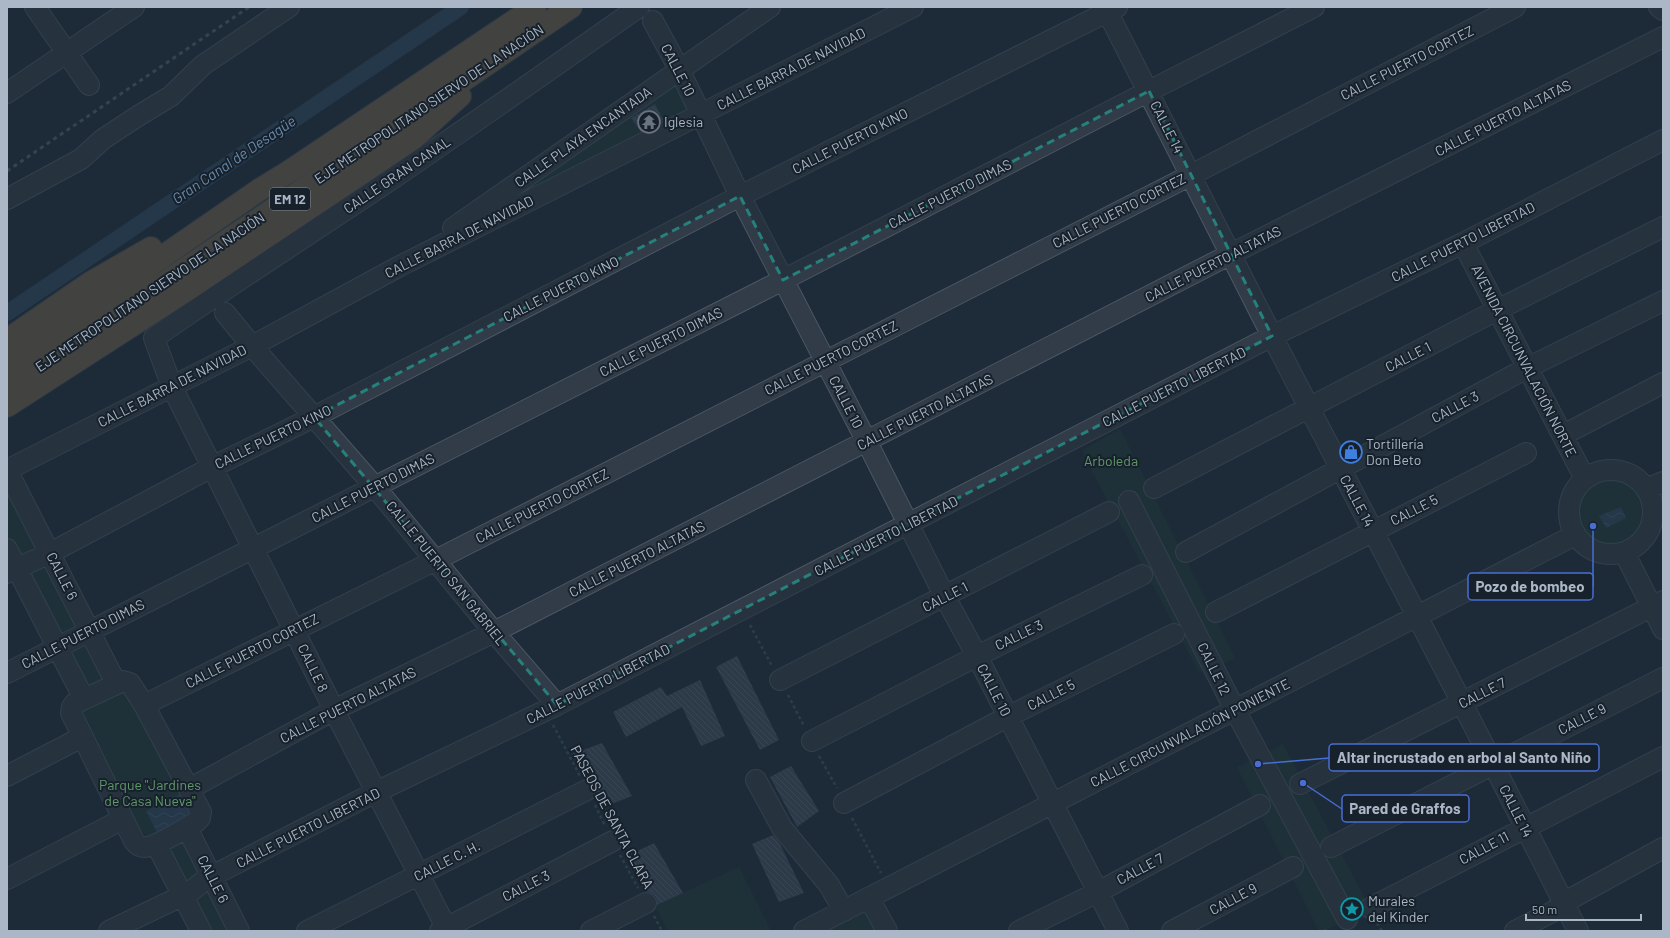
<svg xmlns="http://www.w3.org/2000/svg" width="1670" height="938" viewBox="0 0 1670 938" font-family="Barlow,sans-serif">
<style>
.green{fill:#1f3839}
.water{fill:url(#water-waves)}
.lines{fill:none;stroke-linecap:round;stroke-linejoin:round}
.canal{stroke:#2f4761;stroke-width:16}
.building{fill:url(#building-back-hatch)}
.minor-casing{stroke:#4c5764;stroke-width:22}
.highway-casing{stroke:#3c4752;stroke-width:24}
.path{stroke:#3d5556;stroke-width:2.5;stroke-dasharray:3 3;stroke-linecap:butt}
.minor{stroke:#313c48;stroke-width:20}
.highway{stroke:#6f5f4d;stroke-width:22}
.rail{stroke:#526170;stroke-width:3;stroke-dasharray:4 4;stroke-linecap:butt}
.marked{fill:none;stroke:#26807b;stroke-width:3;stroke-dasharray:8 5;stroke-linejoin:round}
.labels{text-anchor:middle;stroke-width:4;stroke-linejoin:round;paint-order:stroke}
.shield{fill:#17212c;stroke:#7f8a98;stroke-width:1}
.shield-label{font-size:13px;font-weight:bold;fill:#abb7c6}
.street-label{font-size:14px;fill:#abb7c6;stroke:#17212c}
.poi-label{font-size:14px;fill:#abb7c6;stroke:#17212c;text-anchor:start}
.park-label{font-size:14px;fill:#61976a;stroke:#17212c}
.water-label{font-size:15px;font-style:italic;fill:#688aac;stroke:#17212c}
.leader{fill:none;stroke:#486ed3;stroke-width:1.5}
.callout-dot{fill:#486ed3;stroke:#17212c;stroke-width:1.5}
.callout{fill:#17212c;stroke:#486ed3;stroke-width:1.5}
.callout-label{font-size:15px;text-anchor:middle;font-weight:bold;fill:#abb7c6}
</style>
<defs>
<pattern id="water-waves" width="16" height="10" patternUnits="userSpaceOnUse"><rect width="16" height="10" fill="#2f4761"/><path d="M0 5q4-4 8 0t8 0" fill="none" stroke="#4a5f76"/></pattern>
<pattern id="building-back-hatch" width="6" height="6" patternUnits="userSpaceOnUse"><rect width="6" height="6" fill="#3e4d5d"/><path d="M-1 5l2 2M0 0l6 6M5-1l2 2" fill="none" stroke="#576473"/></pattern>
</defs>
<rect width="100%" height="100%" fill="#1e2b38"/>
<!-- green -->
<path class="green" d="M679,74l17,38 -200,103 -5,-8z
M1120,429l115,229 -18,9 -18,5 -113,-212 -3,-10z
M1569 512a42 42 0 1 1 84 0a42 42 0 1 1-84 0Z
M7,472l109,211 11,-5 62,113v35l56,105h-41l-48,-89 -33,-23 -58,-113 18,-8 -76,-151z
M1283,744l87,164 -46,23h-5l-82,-164z
M739,867l32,64h-103l-13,-25z
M876,901l15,30h-69z"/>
<!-- water -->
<path class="water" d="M1621,507l5,11 -20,10 -7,-12z
M182,793l12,23 -36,18 -12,-23z"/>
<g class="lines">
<!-- canal -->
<path class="canal" d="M7,313l454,-306"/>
</g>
<!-- building -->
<path class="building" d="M655,104l8,16 -22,12 -10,-14z
M737,656l42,84 -19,10 -44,-83z
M700,680l25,56 -24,10 -19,-39 -56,30 -13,-25 48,-25 6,9z
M602,743l30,53 -31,12 -5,-11 2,-6 -1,-7 -4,-4 -7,-1 -14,-25z
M791,766l28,45 -22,16 -27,-50z
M773,835l6,7 25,51 -25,9 -27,-58z
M654,843l29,50 -26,12 -1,-8 -4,-4 -5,-1 -20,-36z"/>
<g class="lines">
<!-- minor casing -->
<g class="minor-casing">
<path id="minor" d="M35,7l54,78
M1105,7l167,329 190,367 116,228
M1659,7l4,3
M653,21l26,48 61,127 127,246 78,155 32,59 141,275
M7,93l127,-86
M7,199l74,-40 22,-20 35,-23 33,-20 32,-31 86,-58
M453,228l317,-221
M1463,243l122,236
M225,313l27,33 123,141 119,145 63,73
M1563,435l100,-52
M7,470l245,-124 146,-79 515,-260
M7,470l109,213
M1569 512a42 42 0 1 1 84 0a42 42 0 1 1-84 0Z
M1154,488l343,-178 166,-83
M1646,489l17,-7
M1129,501l106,209 112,209
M7,549l77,150
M1186,552l341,-184 136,-67
M1624,552l39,77
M7,573l43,-20 162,-86 102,-50 426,-221 377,-189
M1216,612l310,-159
M7,673l776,-393 366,-189 165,-84
M780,680l329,-168
M123,681l7,2 14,22 57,107 -1,6 -4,4c-10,6 -42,26 -52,25 -5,0 -8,-3 -10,-6l-63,-128 1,-6 2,-3z
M144,705l292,-145 755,-385 324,-168
M812,741l165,-85 165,-81
M7,776l75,-39
M756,780l26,48 47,57 15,26
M1300,784l363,-183
M189,789l145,-79 160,-78 737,-378 432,-217
M844,803l163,-86 167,-83
M187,828l52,103
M156,844l45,87
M1331,847l332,-169
M7,879l116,-60
M869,898l18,33
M1370,908l293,-151
M109,931l81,-39 16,-13 170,-87 181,-87 715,-369 191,-93 200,-103
M307,931l280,-141
M440,931l173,-90
M448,931l-114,-221 -162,-323 -18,-49c79,-55 161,-107 241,-161 82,-56 163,-113 244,-170
M591,931l55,-28
M804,931l771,-396
M1019,931l79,-39 162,-87
M1172,931l121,-64
M1515,931l39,-20 9,-8 100,-55"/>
</g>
<!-- highway casing -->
<g class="highway-casing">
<path id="highway" d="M7,340l83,-57 61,-35
M7,364l252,-174 31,-19 245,-164
M7,388l295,-198 269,-183
M7,406l180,-116 227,-152 46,-42"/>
</g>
<!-- path -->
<path class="path" d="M750,625l22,41
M788,695l16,31
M553,725l27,51
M819,756l18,32
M595,805l10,21
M852,818l29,55
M620,855l18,33
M654,916l8,15
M1377,923l5,8
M1324,931l4,-2"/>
<!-- minor -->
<use href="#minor" class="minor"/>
<!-- highway -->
<use href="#highway" class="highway"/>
<!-- rail -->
<path class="rail" d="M7,171l242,-164"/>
</g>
<!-- marked area -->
<path d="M0 0H1670V938H0ZM1149,91l123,245 -715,369 -243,-288 426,-221 43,84z" fill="#1e2b38" fill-opacity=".55" fill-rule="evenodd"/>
<path class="marked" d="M1149,91l123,245 -715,369 -243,-288 426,-221 43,84z"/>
<!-- icons -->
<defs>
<g id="temple-ring" transform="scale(1.15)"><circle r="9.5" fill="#17212c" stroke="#6b7280" stroke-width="1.5"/><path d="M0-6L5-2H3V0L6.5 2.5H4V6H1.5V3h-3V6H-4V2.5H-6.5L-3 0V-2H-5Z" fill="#6b7280"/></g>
<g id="shop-ring" transform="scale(1.15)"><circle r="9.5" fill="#17212c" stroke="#3f7fe0" stroke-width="1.5"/><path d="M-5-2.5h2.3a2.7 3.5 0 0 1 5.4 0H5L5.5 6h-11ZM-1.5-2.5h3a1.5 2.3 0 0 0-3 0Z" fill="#3f7fe0"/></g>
<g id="sight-ring" transform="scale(1.15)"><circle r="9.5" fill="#17212c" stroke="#0f9aa8" stroke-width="1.5"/><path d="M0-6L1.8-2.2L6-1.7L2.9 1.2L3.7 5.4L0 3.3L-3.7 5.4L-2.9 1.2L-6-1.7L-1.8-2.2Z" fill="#0f9aa8"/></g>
</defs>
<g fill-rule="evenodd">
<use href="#temple-ring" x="649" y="122"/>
<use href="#shop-ring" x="1351" y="452"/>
<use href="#sight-ring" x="1352" y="909"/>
</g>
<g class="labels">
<!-- shield labels -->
<rect class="shield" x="270" y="188" width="40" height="22" rx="3"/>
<g class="shield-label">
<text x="290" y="204">EM 12</text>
</g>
<!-- street labels -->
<g class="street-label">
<text transform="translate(1407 63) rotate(-27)" y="5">CALLE PUERTO CORTEZ</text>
<text transform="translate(791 69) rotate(-27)" y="5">CALLE BARRA DE NAVIDAD</text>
<text transform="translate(678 70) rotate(63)" y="5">CALLE 10</text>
<text transform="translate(429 104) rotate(-34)" y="5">EJE METROPOLITANO SIERVO DE LA NACIÓN</text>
<text transform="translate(1503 118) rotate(-27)" y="5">CALLE PUERTO ALTATAS</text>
<text transform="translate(1167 127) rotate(63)" y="5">CALLE 14</text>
<text transform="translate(583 137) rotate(-35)" y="5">CALLE PLAYA ENCANTADA</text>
<text transform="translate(850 141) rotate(-27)" y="5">CALLE PUERTO KINO</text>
<text transform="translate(397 175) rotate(-34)" y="5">CALLE GRAN CANAL</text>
<text transform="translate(950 194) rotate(-27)" y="5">CALLE PUERTO DIMAS</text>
<text transform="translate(1119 211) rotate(-27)" y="5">CALLE PUERTO CORTEZ</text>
<text transform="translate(459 237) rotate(-27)" y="5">CALLE BARRA DE NAVIDAD</text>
<text transform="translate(1463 242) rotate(-27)" y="5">CALLE PUERTO LIBERTAD</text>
<text transform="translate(1213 264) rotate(-27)" y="5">CALLE PUERTO ALTATAS</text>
<text transform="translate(561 289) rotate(-27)" y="5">CALLE PUERTO KINO</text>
<text transform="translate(150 292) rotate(-34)" y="5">EJE METROPOLITANO SIERVO DE LA NACIÓN</text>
<text transform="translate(661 342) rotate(-27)" y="5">CALLE PUERTO DIMAS</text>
<text transform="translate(1408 357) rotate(-27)" y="5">CALLE 1</text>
<text transform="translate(831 358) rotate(-27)" y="5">CALLE PUERTO CORTEZ</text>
<text transform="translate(1524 361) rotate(63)" y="5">AVENIDA CIRCUNVALACIÓN NORTE</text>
<text transform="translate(172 386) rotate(-27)" y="5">CALLE BARRA DE NAVIDAD</text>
<text transform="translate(1174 387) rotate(-27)" y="5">CALLE PUERTO LIBERTAD</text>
<text transform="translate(846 402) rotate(63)" y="5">CALLE 10</text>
<text transform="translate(1455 407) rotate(-28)" y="5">CALLE 3</text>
<text transform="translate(925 412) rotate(-27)" y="5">CALLE PUERTO ALTATAS</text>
<text transform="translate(273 437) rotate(-26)" y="5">CALLE PUERTO KINO</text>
<text transform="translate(373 488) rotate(-27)" y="5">CALLE PUERTO DIMAS</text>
<text transform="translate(1357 501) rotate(62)" y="5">CALLE 14</text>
<text transform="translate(542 506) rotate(-27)" y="5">CALLE PUERTO CORTEZ</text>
<text transform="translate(1414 510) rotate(-27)" y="5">CALLE 5</text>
<text transform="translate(886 536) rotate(-27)" y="5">CALLE PUERTO LIBERTAD</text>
<text transform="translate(637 559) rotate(-27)" y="5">CALLE PUERTO ALTATAS</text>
<text transform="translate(446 573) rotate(51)" y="5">CALLE PUERTO SAN GABRIEL</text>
<text transform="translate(62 576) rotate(63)" y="5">CALLE 6</text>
<text transform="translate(945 597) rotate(-27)" y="5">CALLE 1</text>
<text transform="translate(83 634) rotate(-27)" y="5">CALLE PUERTO DIMAS</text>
<text transform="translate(1019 635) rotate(-26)" y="5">CALLE 3</text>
<text transform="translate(252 651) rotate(-27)" y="5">CALLE PUERTO CORTEZ</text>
<text transform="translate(313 668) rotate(64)" y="5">CALLE 8</text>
<text transform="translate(1214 669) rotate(64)" y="5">CALLE 12</text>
<text transform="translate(598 684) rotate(-27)" y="5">CALLE PUERTO LIBERTAD</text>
<text transform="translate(994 690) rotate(63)" y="5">CALLE 10</text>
<text transform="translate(1482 693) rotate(-27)" y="5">CALLE 7</text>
<text transform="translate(1051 695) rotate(-27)" y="5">CALLE 5</text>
<text transform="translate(348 705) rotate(-27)" y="5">CALLE PUERTO ALTATAS</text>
<text transform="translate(1582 719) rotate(-27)" y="5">CALLE 9</text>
<text transform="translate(1190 733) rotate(-27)" y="5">CALLE CIRCUNVALACIÓN PONIENTE</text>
<text transform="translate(1516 811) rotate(63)" y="5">CALLE 14</text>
<text transform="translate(612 817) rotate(62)" y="5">PASEOS DE SANTA CLARA</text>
<text transform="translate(308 828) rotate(-27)" y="5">CALLE PUERTO LIBERTAD</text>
<text transform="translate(1484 848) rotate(-28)" y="5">CALLE 11</text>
<text transform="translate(447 861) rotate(-27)" y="5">CALLE C. H.</text>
<text transform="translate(1140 869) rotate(-28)" y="5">CALLE 7</text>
<text transform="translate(213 879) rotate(63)" y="5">CALLE 6</text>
<text transform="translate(526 886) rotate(-27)" y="5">CALLE 3</text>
<text transform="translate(1233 899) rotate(-28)" y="5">CALLE 9</text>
</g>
<!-- poi labels -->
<g class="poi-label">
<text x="664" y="127">Iglesia</text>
<text x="1366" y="449">Tortillería<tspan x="1366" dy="16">Don Beto</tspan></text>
<text x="1368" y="906">Murales<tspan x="1368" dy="16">del Kinder</tspan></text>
</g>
<!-- park labels -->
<g class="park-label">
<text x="1111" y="466">Arboleda</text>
<text x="150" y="790">Parque "Jardines<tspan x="150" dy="16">de Casa Nueva"</tspan></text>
</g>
<!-- water labels -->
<g class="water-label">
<text transform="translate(234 160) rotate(-34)" y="5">Gran Canal de Desagüe</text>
</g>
</g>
<!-- callouts -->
<path class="leader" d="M1593 526L1593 587M1258 764L1329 758M1303 783L1342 809"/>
<g class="callout-dot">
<circle cx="1593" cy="526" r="4"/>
<circle cx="1258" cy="764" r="4"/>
<circle cx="1303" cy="783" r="4"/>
</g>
<g class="callout">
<rect x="1468" y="573" width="125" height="27" rx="4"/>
<rect x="1329" y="744" width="270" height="27" rx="4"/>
<rect x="1342" y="795" width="127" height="27" rx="4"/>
</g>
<g class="callout-label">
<text x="1530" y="592">Pozo de bombeo</text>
<text x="1464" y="763">Altar incrustado en arbol al Santo Niño</text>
<text x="1405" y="814">Pared de Graffos</text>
</g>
<!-- border -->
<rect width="1670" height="938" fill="none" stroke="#abb7c6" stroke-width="16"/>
<!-- scale -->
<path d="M1526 914v6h115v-6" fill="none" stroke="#abb7c6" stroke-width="2"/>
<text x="1532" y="914" font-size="12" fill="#abb7c6" stroke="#17212c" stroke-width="3" paint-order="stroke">50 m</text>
</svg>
